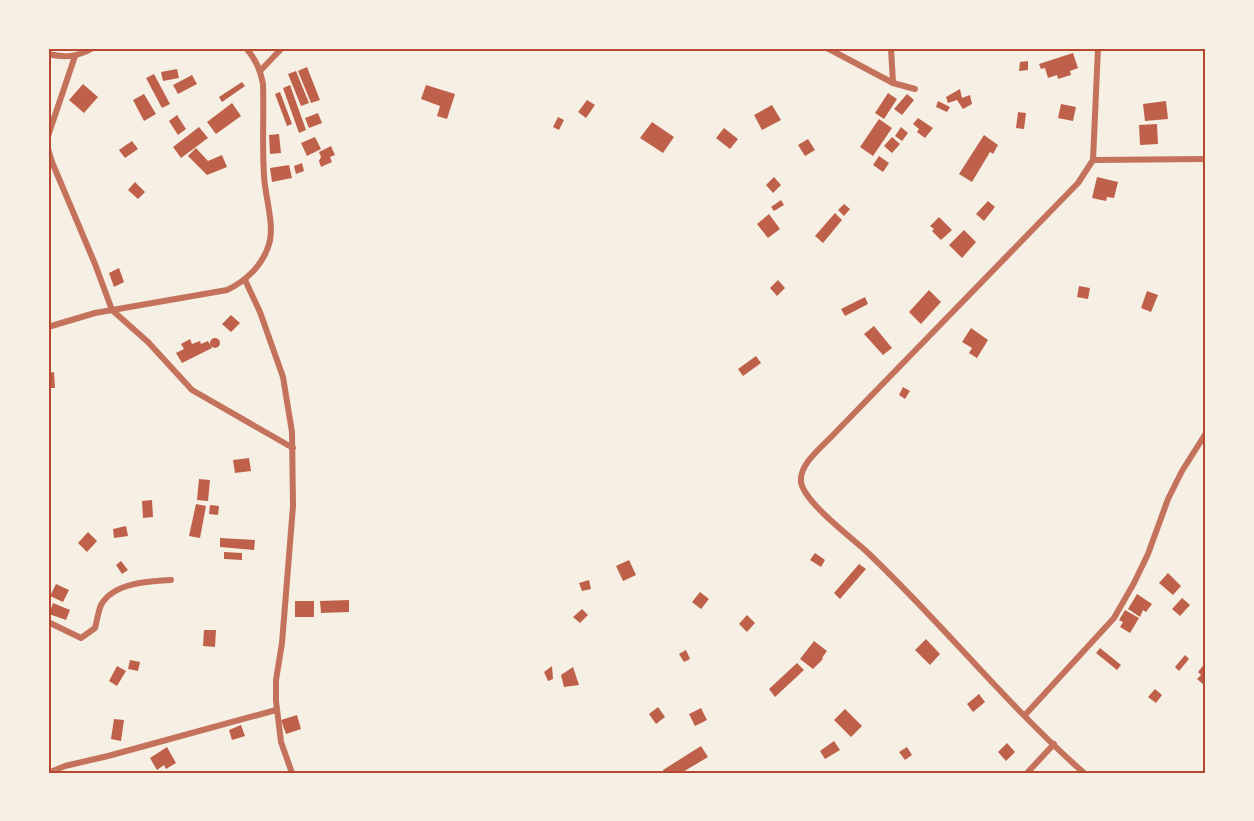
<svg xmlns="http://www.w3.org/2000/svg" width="1254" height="821" viewBox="0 0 1254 821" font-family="Raleway,sans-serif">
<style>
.building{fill:#bf614a}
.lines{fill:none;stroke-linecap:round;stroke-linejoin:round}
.minor{stroke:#c5725c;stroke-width:6}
.neatline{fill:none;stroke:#b5482f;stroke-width:2}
</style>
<rect width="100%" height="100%" fill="#f6efe4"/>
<!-- building -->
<path class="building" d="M1073,53l5,15 -8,3 1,4 -13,4 -1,-4 -9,3 -3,-10 -4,1 -2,-5z
M1028,61v9l-9,1 1,-9z
M307,67l13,33 -9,3 -13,-32z
M177,69l2,9 -16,3 -2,-9z
M296,71l13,32 -8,3 -13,-32z
M154,74l16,30 -8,4 -16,-30z
M192,75l5,9 -19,10 -5,-9z
M242,82l3,4 -23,16 -3,-5z
M83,84l15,13 -14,16 -15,-13z
M290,85l16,45 -7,3 -16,-45z
M426,85l29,9 -8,25 -10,-3 3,-10 -19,-7z
M960,89l2,9 8,-3 2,9 -9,5 -6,-9 -9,3 -2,-6z
M280,92l12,32 -5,2 -12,-32z
M888,93l9,6 -13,20 -9,-6z
M144,94l12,20 -12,7 -11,-21z
M907,94l7,6 -12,15 -8,-6z
M587,100l8,5 -9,13 -8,-6z
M938,101l12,6 -3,5 -11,-5z
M1166,101l2,18 -23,2 -2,-17z
M232,103l9,13 -25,18 -9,-12z
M1061,104l15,3 -3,14 -15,-3z
M772,105l9,15 -19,10 -8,-15z
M1018,112l8,1 -2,16 -8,-1z
M318,113l4,10 -13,5 -4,-10z
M177,115l9,14 -8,6 -9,-14z
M558,117l6,3 -5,10 -6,-3z
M918,118l15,10 -8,10 -8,-6 2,-3 -6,-5z
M879,119l13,9 -19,28 -13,-9z
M652,122l22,15 -11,16 -23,-15z
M1157,124l1,20 -18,1 -1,-20z
M199,127l9,11 -27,20 -8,-11z
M901,127l7,6 -6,8 -7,-5z
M724,128l14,11 -8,10 -14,-11z
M279,134l2,19 -11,1 -1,-19z
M984,135l14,10 -5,9 -3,-2 -18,30 -13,-8z
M315,137l6,12 -14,7 -6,-13z
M892,137l8,7 -8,9 -8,-7z
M808,139l7,11 -10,6 -7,-11z
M132,141l6,8 -13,9 -6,-8z
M331,146l4,9 -5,2 2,5 -11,5 -2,-6 2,-4 -2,-5z
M196,148l12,13 14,-6 5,12 -20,8 -19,-19z
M879,156l10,7 -6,9 -10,-7z
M302,163l2,8 -8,3 -2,-8z
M289,165l3,13 -20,4 -2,-14z
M774,177l7,8 -8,8 -7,-8z
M1097,177l21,5 -4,16 -7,-1 -1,4 -14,-3z
M135,182l10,10 -7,7 -10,-9z
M781,200l3,5 -10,6 -3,-4z
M988,201l7,6 -11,14 -8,-7z
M844,204l6,5 -6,7 -6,-6z
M835,213l7,7 -19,23 -8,-7z
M769,214l11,15 -12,9 -11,-14z
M939,217l13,13 -11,10 -9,-9 2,-2 -4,-3z
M964,230l12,12 -14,16 -13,-13z
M119,268l5,14 -10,5 -5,-14z
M778,280l7,8 -8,8 -7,-8z
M1079,286l11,2 -2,11 -11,-2z
M929,290l12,12 -20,22 -12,-12z
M1147,291l11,4 -7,17 -10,-4z
M865,297l3,7 -23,12 -4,-7z
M231,315l9,8 -9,9 -9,-8z
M874,326l18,22 -9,7 -19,-21z
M971,328l17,12 -11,18 -8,-5 3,-5 -10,-6z
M210 343a5 5 0 1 1 10 0a5 5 0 1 1-10 0Z
M190,339l2,5 8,-3 1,3 7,-3 4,7 -30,15 -6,-10 8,-4 -3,-5z
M756,356l5,7 -18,13 -5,-7z
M54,372l1,16h-7v-15z
M903,387l7,4 -5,8 -6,-4z
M249,458l2,13 -16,2 -2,-13z
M199,479l11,1 -2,21 -11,-1z
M152,500l1,17 -10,1 -1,-17z
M196,504l10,2 -6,32 -11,-2z
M210,505l9,1 -1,9 -9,-1z
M126,526l2,10 -14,2 -1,-9z
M88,532l9,9 -10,11 -9,-9z
M220,538l35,2 -1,10 -34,-3z
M224,552l18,1v7l-18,-1z
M815,553l10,7 -4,7 -11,-7z
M629,560l7,15 -13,6 -7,-15z
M121,561l7,9 -6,4 -6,-9z
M859,564l7,5 -26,30 -6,-6z
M1168,573l13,13 -8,9 -14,-12z
M589,580l2,9 -9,2 -3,-8z
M56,584l13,6 -6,12 -13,-6z
M700,592l9,7 -8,10 -9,-7z
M1137,594l15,10 -6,8 -3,-2 -3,7 -12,-8z
M1182,598l8,7 -10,11 -8,-7z
M349,600v12l-28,1 -1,-12z
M295,601h19v16h-19z
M53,603l17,7 -4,10 -17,-6z
M582,609l6,6 -8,8 -7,-6z
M1125,610l14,8 -9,15 -10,-6 3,-5 -4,-2z
M747,615l8,8 -8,9 -8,-8z
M204,630h12l-1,17 -12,-1z
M926,639l14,15 -10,11 -15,-15z
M814,641l13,10 -5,7 1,1 -10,10 -13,-10z
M1100,648l21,17 -4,5 -21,-17z
M686,650l4,9 -6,3 -5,-8z
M1185,655l4,4 -10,12 -4,-4z
M130,660l10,2 -2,9 -10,-2z
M1206,662v20l-2,3 -7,-6 4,-4 -3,-3z
M797,663l7,7 -29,27 -6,-8z
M117,666l9,5 -9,15 -8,-5z
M552,666l1,13 -5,2 -4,-9z
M573,667l6,18 -15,2 -3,-12z
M1155,689l7,6 -6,8 -8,-6z
M979,694l6,8 -12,10 -6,-8z
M658,707l7,10 -9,7 -7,-10z
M701,708l6,12 -12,6 -6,-12z
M845,709l17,17 -11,11 -17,-17z
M297,715l4,14 -15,5 -5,-14z
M114,719l10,1 -3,21 -10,-2z
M241,725l4,11 -13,4 -3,-10z
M834,741l6,9 -15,9 -5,-8z
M1007,743l8,9 -9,9 -8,-9z
M701,746l7,11 -27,16h-17l-1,-3z
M167,747l9,16 -10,6 -2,-4 -7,5 -7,-12z
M907,747l5,8 -7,5 -6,-8z"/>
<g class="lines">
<!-- minor -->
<path class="minor" d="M827,48l66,35 22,6
M891,48l2,35
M48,54c17,4 29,3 45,-6
M261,70l21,-22
M48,136l27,-80
M48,149l4,13 43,102 17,46 36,32 44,48 101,58
M1093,160l113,-1
M245,280l15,32 23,65 9,55 1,74 -11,137 -6,37v21l5,41 11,31
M48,327l47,-14 132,-23c19,-9 36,-25 42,-46 6,-18 -4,-48 -5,-68 -2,-31 0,-61 -1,-92 -3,-15 -7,-24 -17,-36
M48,622l33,16 14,-10c2,-7 3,-16 6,-23 12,-22 47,-24 70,-25
M1025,715l89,-97 20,-35 14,-29 20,-55 14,-28 24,-38
M48,773l17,-7 43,-10 168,-46
M1027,773l27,-29
M1084,773c-78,-69 -143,-151 -218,-222 -15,-14 -62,-49 -65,-69 -2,-18 21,-35 32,-47l245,-252 15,-23 5,-112"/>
</g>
<!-- border -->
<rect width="1254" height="821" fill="none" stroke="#f6efe4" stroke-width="99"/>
<rect x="50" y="50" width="1154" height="722" class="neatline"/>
</svg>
